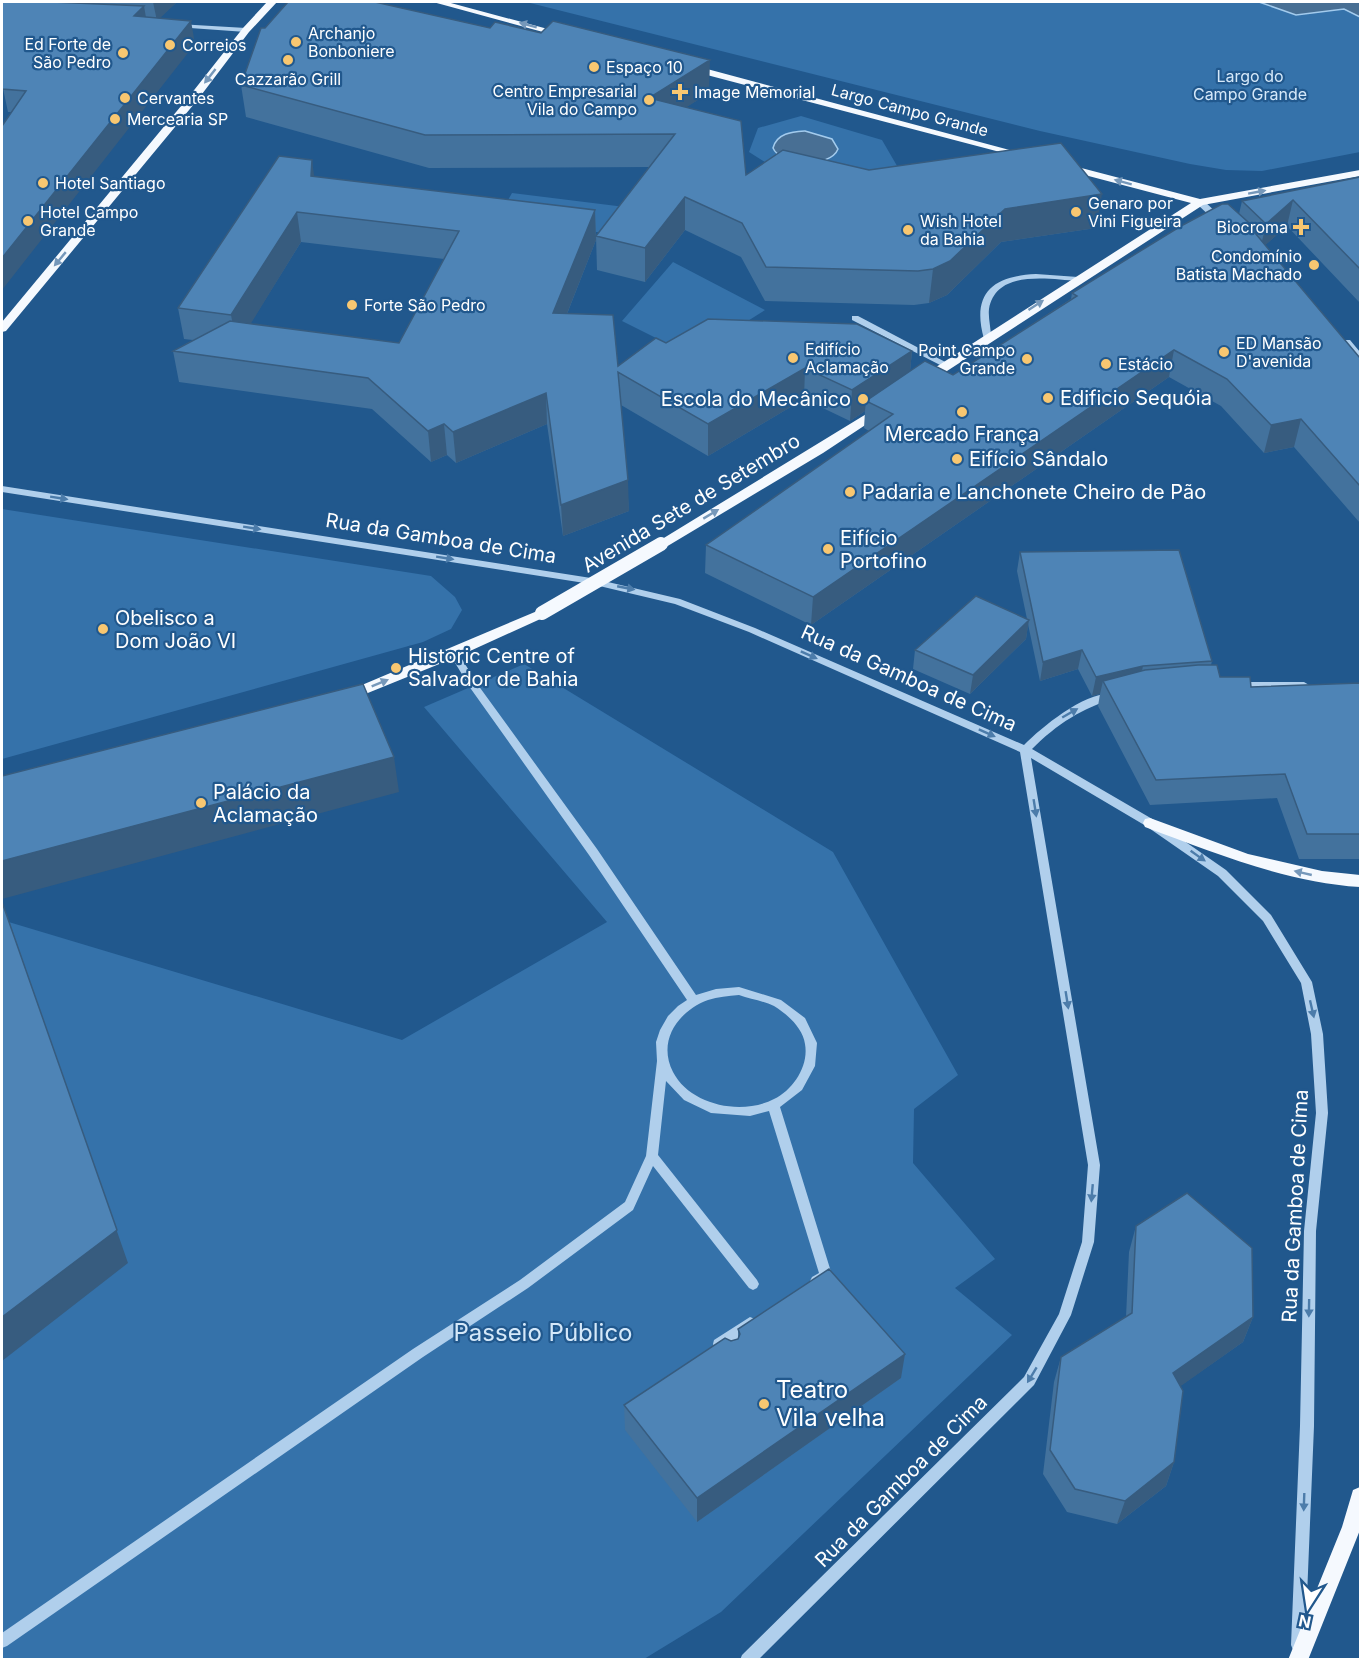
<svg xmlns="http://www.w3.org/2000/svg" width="1362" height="1661" viewBox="0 0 1362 1661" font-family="Inter,sans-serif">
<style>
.green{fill:#3572aa}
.water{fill:#486f94;stroke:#a3cbed;stroke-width:1.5}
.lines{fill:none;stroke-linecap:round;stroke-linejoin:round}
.minor{fill:#b0cfec;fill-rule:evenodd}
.major{fill:#f5f9fe;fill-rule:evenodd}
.major-bridge{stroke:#f5f9fe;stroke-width:14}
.wall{fill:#43729d;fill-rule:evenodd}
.shaded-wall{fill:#375c7f}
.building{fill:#4e84b6;stroke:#375c7f;stroke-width:1.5}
.oneway{fill:#7698ba}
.oneway2{fill:#4c7caa}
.poi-dot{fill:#f8c771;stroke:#21588d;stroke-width:2}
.labels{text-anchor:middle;stroke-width:4.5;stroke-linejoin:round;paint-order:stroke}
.far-poi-label{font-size:16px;fill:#fff;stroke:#21588d;text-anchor:start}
.far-park-label{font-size:16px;fill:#d5e8f9;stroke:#21588d}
.far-street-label{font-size:16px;fill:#fff;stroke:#21588d}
.poi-label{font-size:20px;fill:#fff;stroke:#21588d;text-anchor:start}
.street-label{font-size:20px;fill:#fff;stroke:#21588d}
.near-park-label{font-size:24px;fill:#d5e8f9;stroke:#21588d}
.near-poi-label{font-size:24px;fill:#fff;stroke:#21588d;text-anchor:start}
</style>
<rect width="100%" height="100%" fill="#21588d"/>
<!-- green -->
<path class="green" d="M526,2h834v150l-98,19 -36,-1 -36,-6 -150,-33z
M801,116l81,24 18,31 -57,12 -70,-16 -24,-15 9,-24z
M512,193l113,14 -13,27 -115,-15z
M673,262l92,48 -73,46 -70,-35z
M2,509l429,67 24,21 7,13 -11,19 -28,13 -421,117z
M524,664l309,188 125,223 -44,34 -1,54 82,96 -40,29 57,47 -291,277 -77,47 -642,1v-740l400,120 205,-118 -183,-215z"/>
<!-- water -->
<path class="water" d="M1259,2h101v15l-16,-8 -48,6z
M805,131l27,8 6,10c-8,20 -58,16 -65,-1 4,-15 19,-16 32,-17z"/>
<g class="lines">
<!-- minor -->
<path class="minor" d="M178,24l68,4 3,2 -3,2 -70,-5v-2z
M1197,200h6l18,17v4h-6l-18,-17z
M1036,274l42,3 4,2 -4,2c-29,-2 -82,-12 -89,28 -1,9 2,19 2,28l-1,2h-6c-13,-46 9,-63 52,-65z
M852,316h6l93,49 -4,3 -3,-1 -92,-47z
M1344,340h6l10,12v7h-3l-13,-15z
M2,486l589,92 89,21 75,29 269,117c19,-19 64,-56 92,-51l2,2 -2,2c-34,10 -59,26 -84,51l122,71 72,50 45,45 41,67 11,52 5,79 -12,118 -2,195 -9,219 -2,5 -5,2 -5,-2 -2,-5 9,-219 4,-195 12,-118 -5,-79 -10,-51 -38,-62 -45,-45 -72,-50 -115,-68 69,407 -6,77 -23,73 -37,70 -276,275h-18l2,-5 282,-278 35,-63 23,-72 6,-77 -68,-413 -271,-120 -74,-28 -84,-20 -589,-92z
M454,650l3,1 21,34 119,164 99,146 20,-6 23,-2 42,13 24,18 12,25 -2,23 -13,24 -22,17 52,168 -2,4 -14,8 -4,-2 -2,-4 2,-4 7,-4 -50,-162 -19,5 -39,-3 -27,-13 -18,-19 -8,74 99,125 2,4 -2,4 -4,2 -4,-2 -96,-122 -20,44 -105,78 -105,69 -416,289 -5,2v-15l411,-284 107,-69 105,-78 21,-46 11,-95 -1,-19 4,-12 8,-14 10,-10 9,-6 -98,-145 -118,-166 -22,-36zM739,995c11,4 25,6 35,11 13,8 29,22 31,38 4,22 -12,46 -31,55 -33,17 -84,6 -101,-27 -16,-31 5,-61 35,-72 10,-3 20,-4 31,-5z
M1238,682h66l5,3 -5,3h-66l-5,-3z
M750,1317l5,2 1,4 -1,4 -28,19 -1,5 -5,2 -5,-2 -3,-7 1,-4z"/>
<!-- major -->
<path class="major" d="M267,2h10l-28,30 -50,66 -193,233 -4,1v-10l189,-228 52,-66z
M433,2h14l123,33 -5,3z
M688,66h8l332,89 -9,2 -331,-87z
M1066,164l134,35 160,-29v6l-157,29 -273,177h-8v-6l269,-173 -129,-34v-4z
M881,405l4,1v6l-62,41 -157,94 -5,1 -7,-4z
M542,609l5,1 2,3 -2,3 -88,40 -106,43h-10l-2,-3 2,-3z
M1150,818l98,36 74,17 38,4v12c-75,-5 -145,-34 -215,-60l-2,-4 2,-4z
M1360,1487v43l-52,130h-20l54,-133 11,-37z"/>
<!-- major-bridge -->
<path class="major-bridge" d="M542,613l119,-69"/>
</g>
<!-- wall -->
<path class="wall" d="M2,2h175l-18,16 36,26 -184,68h-3l-6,-28z
M490,28l219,65 -23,14 60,68 350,53 -95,14 -54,53 -18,8 -15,2 -149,-4 -24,-44 -56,-27 -40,52 -48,-12 -1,-34 53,-69 -220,1 -183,-51 -5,-32z
M314,177l281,33 1,30 -29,74 51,52 48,-23 246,8 -2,20 43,4 118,-76 1,-6 167,-79 3,-13 118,-24v126l-73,-77 -22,19 95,113v165l-66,-76 -30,6 -43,-47 -52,-29 -358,248 -106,-52 1,-28 163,-114 -5,-3 1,-17 -15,10 -46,-22 -96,57 -87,-51 8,106 -66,25 -16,-112 -91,39 -9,-8 -16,7 -59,-53 -193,-27 -6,-31 20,-11 -9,-1 -6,-31zM301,242l143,17 -45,84 -149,-19z
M1020,552l192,109 -1,4 9,12 31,10 109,-4v176h-61l-22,-61 -127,7 -52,-99 2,-12 -8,2 -14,-27 -38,12 -12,-57 -2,15 -56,55 -57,-25 2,-19 112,-31 -10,-48z
M1136,1226l117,91 -10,25 -63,44 -6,76 -8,24 -49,38 -50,-12 -24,-38 11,-92 7,-25 65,-40 3,-65z
M738,1329l163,49 -204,144 -72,-92 -1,-25 107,-64 7,-2z"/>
<!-- shaded-wall -->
<path class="shaded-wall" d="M153,2h24l-20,19z
M144,6l4,23 -14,-13z
M191,21l4,23 -193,246v-32z
M710,60l-1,33 -60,38v-33z
M312,160l4,30 -5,-14z
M1102,194l-6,34 -95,14 -54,53 -18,8 4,-34 72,-60z
M685,197v33l-40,52v-34z
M1293,200l-6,26 -27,24 6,-26z
M595,210l1,30 -41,104 -2,-31z
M297,212l4,30 -64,104 -6,-31z
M1174,350l-5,27 -358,248 2,-28z
M912,351l-3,31 -43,19 -1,10 -15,10 2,-31z
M805,368l-1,31 -96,57v-32z
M546,393l1,31 -91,39 -3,-31z
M1301,419l-7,28 -30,6 7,-28z
M444,424l3,31 -16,7 -3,-31z
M628,480l1,31 -66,25 -2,-31z
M1029,620l-3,19 -56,55 3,-19z
M1082,650l-4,19 -38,12 3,-19z
M1143,666l-4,19 -36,-4 -3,13 -8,2 4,-19z
M394,757l5,35 -397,107v-38z
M2,901l126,362 -126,98z
M1253,1317l-10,25 -79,56 9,-25z
M905,1354l-4,24 -204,144v-24z
M1174,1462l-8,24 -49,38 8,-23z"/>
<!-- building -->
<path class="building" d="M2,2h50l92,4 -10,10 57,5 -189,237v-132l24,-35 -24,-2z
M288,2h87l115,26 5,-6 46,11 12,-12 157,39 -61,38 92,23 5,54 37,-25 86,20 192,-27 41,51 -97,15 -55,52 -17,8 -15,2 -152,-4 -24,-44 -57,-26 -40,51 -49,-12 79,-102 -250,1 -184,-50 20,-57h4z
M279,156l33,4 -1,16 284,34 -42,103 60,2 5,51 38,-28 10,5 42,-24 149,5 55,27 -60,39 -47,-22 -97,56 -90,-52 10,108 -67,25 -15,-112 -93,39 -9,-8 -16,7 -60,-53 -195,-27 57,-30 169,22 60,-112 -162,-19 -66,103 -53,-7z
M1360,177v92l-67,-69 -27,24 -24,-23z
M1222,204h6l30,27 -3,2 105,125v128l-59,-67 -30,6 -44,-46 -53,-29 -361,247 -107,-52 187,-131 -27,-13 59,-40 28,14 124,-79 -5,-3 109,-67z
M1179,550l33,111 -69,5 -47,11 -14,-27 -39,12 -23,-110z
M976,596l53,24 -56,55 -58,-25z
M1198,665h19l3,12h30l1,10 109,-4v151h-53l-22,-60 -129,6 -53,-99 42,-11z
M363,684l31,73 -392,104v-85z
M2,902l115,328 -115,87z
M1187,1193l65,55 1,69 -80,56 10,18 -9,71 -49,39 -50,-12 -25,-39 11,-93 71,-44 4,-87z
M829,1269l76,85 -208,144 -73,-93 101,-67 6,3 7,-2 2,-5 -2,-5z"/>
<!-- one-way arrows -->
<defs><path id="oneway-solid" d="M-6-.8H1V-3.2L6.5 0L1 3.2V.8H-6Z" transform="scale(1.5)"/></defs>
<g class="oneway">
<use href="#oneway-solid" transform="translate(528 25) rotate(-165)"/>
<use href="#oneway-solid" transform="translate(210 76) rotate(128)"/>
<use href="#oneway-solid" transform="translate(1123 182) rotate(-165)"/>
<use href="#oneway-solid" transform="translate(1257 192) rotate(-10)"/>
<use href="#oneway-solid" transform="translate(60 259) rotate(130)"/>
<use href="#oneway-solid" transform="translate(1036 305) rotate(-33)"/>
<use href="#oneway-solid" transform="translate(711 514) rotate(-31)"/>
<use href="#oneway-solid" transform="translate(380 683) rotate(-22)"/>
<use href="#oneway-solid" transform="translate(1303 873) rotate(-167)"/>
</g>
<g class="oneway2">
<use href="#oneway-solid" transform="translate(59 498) rotate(9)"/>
<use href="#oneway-solid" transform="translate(252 528) rotate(9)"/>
<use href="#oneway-solid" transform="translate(445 558) rotate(9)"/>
<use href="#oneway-solid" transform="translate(626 588) rotate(11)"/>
<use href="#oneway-solid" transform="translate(809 655) rotate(24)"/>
<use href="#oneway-solid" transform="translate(1070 713) rotate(-30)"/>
<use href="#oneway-solid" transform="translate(987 733) rotate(24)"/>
<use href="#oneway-solid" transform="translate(1035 808) rotate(81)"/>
<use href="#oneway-solid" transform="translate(1198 856) rotate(35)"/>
<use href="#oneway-solid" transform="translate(1067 1000) rotate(81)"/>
<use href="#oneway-solid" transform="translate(1312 1009) rotate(77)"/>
<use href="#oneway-solid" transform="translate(1092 1193) rotate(95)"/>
<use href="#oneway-solid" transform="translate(1309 1308) rotate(91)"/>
<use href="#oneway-solid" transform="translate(1032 1375) rotate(121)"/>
<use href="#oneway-solid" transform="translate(1304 1502) rotate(92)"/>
</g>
<!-- markers -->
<g class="poi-dot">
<circle cx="296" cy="42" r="6"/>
<circle cx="170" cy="45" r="6"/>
<circle cx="123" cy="53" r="6"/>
<circle cx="288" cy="60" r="6"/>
<circle cx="594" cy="67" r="6"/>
<path d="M677 83h6v6h6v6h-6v6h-6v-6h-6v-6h6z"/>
<circle cx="125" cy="98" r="6"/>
<circle cx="649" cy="100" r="6"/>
<circle cx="115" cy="119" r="6"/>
<circle cx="43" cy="183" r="6"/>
<circle cx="1076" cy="212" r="6"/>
<circle cx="28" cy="221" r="6"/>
<path d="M1298 218h6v6h6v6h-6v6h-6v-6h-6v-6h6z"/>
<circle cx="908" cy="230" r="6"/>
<circle cx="1314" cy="265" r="6"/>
<circle cx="352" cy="305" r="6"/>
<circle cx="1224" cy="352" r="6"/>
<circle cx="793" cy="358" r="6"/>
<circle cx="1027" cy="359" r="6"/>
<circle cx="1106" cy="364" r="6"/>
<circle cx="1048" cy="398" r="6"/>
<circle cx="863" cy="399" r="6"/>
<circle cx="962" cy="412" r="6"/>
<circle cx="957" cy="459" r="6"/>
<circle cx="850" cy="492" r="6"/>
<circle cx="828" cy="549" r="6"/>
<circle cx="103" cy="629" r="6"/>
<circle cx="396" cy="668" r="6"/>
<circle cx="201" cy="803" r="6"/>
<circle cx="764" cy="1404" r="6"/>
</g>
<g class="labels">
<!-- far-poi labels -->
<g class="far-poi-label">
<text x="308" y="39">Archanjo<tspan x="308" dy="18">Bonboniere</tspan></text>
<text x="111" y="50" text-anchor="end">Ed Forte de<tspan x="111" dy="18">São Pedro</tspan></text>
<text x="182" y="51">Correios</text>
<text x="606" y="73">Espaço 10</text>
<text x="288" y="85" text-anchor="middle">Cazzarão Grill</text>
<text x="637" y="97" text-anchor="end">Centro Empresarial<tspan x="637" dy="18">Vila do Campo</tspan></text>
<text x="694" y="98">Image Memorial</text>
<text x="137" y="104">Cervantes</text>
<text x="127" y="125">Mercearia SP</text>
<text x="55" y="189">Hotel Santiago</text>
<text x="1088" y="209">Genaro por<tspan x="1088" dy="18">Vini Figueira</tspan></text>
<text x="40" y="218">Hotel Campo<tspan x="40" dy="18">Grande</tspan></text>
<text x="920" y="227">Wish Hotel<tspan x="920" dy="18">da Bahia</tspan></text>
<text x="1288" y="233" text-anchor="end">Biocroma</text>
<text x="1302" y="262" text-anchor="end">Condomínio<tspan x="1302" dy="18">Batista Machado</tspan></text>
<text x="364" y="311">Forte São Pedro</text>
<text x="1236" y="349">ED Mansão<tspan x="1236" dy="18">D'avenida</tspan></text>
<text x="805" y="355">Edifício<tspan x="805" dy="18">Aclamação</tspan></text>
<text x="1015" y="356" text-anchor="end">Point Campo<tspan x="1015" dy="18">Grande</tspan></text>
<text x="1118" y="370">Estácio</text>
</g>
<!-- far-park labels -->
<g class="far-park-label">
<text x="1250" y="82">Largo do<tspan x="1250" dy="18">Campo Grande</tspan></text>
</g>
<!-- far-street labels -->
<g class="far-street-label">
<text transform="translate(910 110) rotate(15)" y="6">Largo Campo Grande</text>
</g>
<!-- poi labels -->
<g class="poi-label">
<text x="1060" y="405">Edificio Sequóia</text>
<text x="851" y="406" text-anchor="end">Escola do Mecânico</text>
<text x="962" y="441" text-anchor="middle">Mercado França</text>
<text x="969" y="466">Eifício Sândalo</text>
<text x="862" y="499">Padaria e Lanchonete Cheiro de Pão</text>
<text x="840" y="545">Eifício<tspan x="840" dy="23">Portofino</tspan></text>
<text x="115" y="625">Obelisco a<tspan x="115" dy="23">Dom João VI</tspan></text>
<text x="408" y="663">Historic Centre of<tspan x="408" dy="23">Salvador de Bahia</tspan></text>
<text x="213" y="799">Palácio da<tspan x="213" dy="23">Aclamação</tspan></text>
</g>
<!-- street labels -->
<g class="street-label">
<text transform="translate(691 503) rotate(-31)" y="7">Avenida Sete de Setembro</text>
<text transform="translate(441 538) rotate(9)" y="7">Rua da Gamboa de Cima</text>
<text transform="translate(909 678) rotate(24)" y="7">Rua da Gamboa de Cima</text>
<text transform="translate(1295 1206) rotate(-87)" y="7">Rua da Gamboa de Cima</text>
<text transform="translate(901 1481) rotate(-45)" y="7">Rua da Gamboa de Cima</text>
</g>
<!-- near-park labels -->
<g class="near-park-label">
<text x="543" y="1341">Passeio Público</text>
</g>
<!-- near-poi labels -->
<g class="near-poi-label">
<text x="776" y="1398">Teatro<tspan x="776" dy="28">Vila velha</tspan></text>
</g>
</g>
<!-- border -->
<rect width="1362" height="1661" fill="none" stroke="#ffffff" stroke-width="6"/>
<!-- north arrow -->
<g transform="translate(1308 1607) rotate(192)" stroke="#21588d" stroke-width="4.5" paint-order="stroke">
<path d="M0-4.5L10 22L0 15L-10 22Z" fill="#ffffff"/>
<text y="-9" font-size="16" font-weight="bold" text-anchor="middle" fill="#ffffff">N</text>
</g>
</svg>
